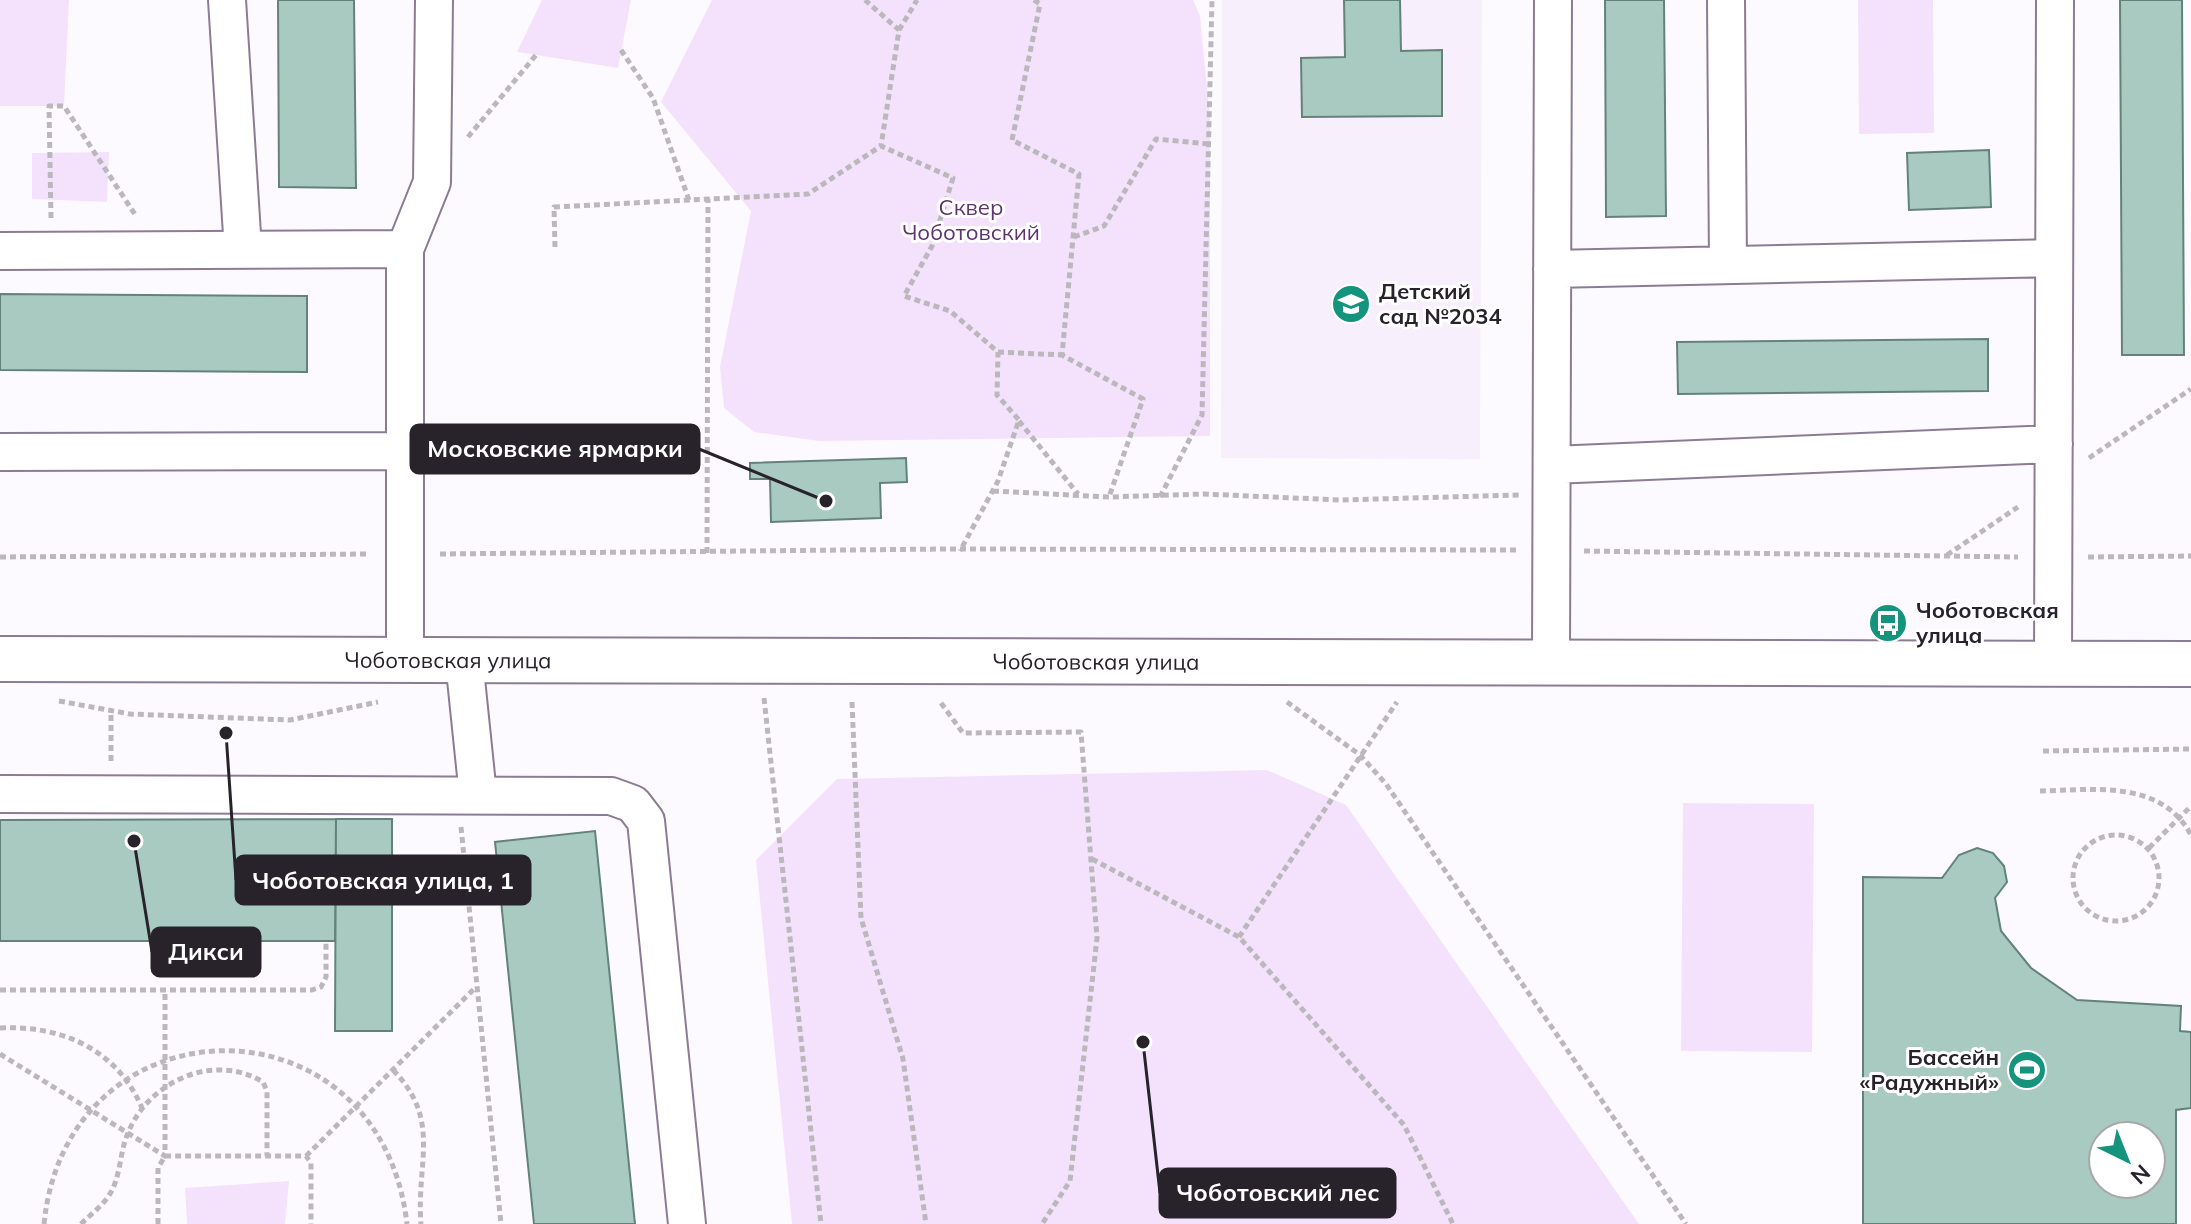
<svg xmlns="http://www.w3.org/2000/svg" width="2191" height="1224" viewBox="0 0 2191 1224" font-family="Mulish,sans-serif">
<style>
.built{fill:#f8effc}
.green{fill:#f4e2fc}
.building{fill:#a8cac0;stroke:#63837a;stroke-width:2;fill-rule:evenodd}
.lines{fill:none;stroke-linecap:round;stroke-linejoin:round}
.minor-casing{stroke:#8c7c93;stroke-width:40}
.major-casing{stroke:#8c7c93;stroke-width:48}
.path{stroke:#bbb7bd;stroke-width:5;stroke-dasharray:6 4;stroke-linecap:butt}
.minor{stroke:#fff;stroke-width:36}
.major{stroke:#fff;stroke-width:44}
.labels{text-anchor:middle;stroke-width:6;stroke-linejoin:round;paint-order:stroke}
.park-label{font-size:22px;fill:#5e3370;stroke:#fff}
.poi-label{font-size:22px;font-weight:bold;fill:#28222b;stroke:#fff;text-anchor:start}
.street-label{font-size:22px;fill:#28222b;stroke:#fff}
.leader{fill:none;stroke:#28222b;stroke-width:3}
.callout-dot{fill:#28222b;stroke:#fff;stroke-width:3}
.callout{fill:#28222b;stroke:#28222b;stroke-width:3}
.callout-label{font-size:24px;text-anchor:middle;font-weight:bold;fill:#fff}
</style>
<rect width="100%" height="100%" fill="#fdfaff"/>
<!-- built -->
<path class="built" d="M1222,0h260l-2,459 -259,-1z"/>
<!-- green -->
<path class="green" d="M0,0h69l-5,106h-64z
M542,0h89l-13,68 -101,-16z
M712,0h481l7,16 10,103v317l-391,5 -65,-9 -30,-24 -4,-41 31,-156 -90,-109z
M1858,0h75l1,133 -75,1z
M109,152l-2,50 -75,-3v-46z
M1267,770l79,35 293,419h-847l-36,-364 81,-81z
M1683,803l131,1 -2,248 -131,-1z
M289,1181l-4,43h-98l-2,-36z"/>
<!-- building -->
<path class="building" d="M278,0h76l2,188 -77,-1z
M1344,0h56l1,51 41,-1v66l-140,1 -1,-59 44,-1z
M1605,0h59l2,216 -60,1z
M2120,0h62l2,355h-62z
M1989,150l2,57 -82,3 -2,-57z
M0,294l307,2v76l-307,-2z
M1988,339v52l-310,3 -1,-52z
M906,458l1,24 -27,1 1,35 -110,4 -1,-43h-20v-16z
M336,819l-1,122h-335v-121z
M336,819h56v212h-57z
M595,831l40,393h-101l-39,-382z
M1977,848l16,5 11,13 3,16 -12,16 6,33 30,37 46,32 104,6 -1,25 11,1v76l-15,2v114h-313v-347l79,1 17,-23zM2103,1136h48v48h-48z"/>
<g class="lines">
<!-- minor casing -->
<g class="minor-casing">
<path id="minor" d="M227,0l16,250
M1726,0l2,265
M405,249l27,-67 2,-182
M0,251l405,-2v410
M1552,269l502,-11
M0,452l406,-1
M1552,465l502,-21
M464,660l14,135
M1551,663l2,-663
M2053,663l2,-663
M0,794l611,2 22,8 13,17 41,403"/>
</g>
<!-- major casing -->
<g class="major-casing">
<g id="major">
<path id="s1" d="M0,659l2191,5"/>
</g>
</g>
<!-- path -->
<path class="path" d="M865,0l34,30 -18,116
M1034,0l6,4 -28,136 67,34 -17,181 81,44 -34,98
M899,30l18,-30
M621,50l32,48 36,102
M468,137l68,-82
M51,218l-2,-112h15l72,110
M1074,237l30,-11 52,-87 53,5
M555,247l-1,-40 254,-13 73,-48 72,32 -21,68 -28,50 46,15 48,41 -1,43 22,25 -21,61 -38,70
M998,352l64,3
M1019,421l59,73
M2089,458l102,-69
M993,491l116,6 94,-3 138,6 178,-5
M1160,497l42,-82 10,-415
M1584,551l434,6
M707,553l1,-354
M440,554l507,-5 571,1
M1947,555l71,-48
M0,557l370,-3
M2088,557l103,-1
M764,698l57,526
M59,701l71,13 160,6 88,-18
M852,702l9,216 42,141 23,165
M1287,702l73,53 26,29 300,440
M941,703l22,30 118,-1 16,206 -27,243 -28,43
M2043,751l148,-2
M111,761v-51
M2040,791c53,-1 121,-12 151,44
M461,827l40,397
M2073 878a43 43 0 1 1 86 0a43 43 0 1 1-86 0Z
M2149,848l42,-42
M1092,859l147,78 165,188 49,99
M1239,937l158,-235
M0,990h312l9,-3 5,-10v-36
M0,1028c61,-3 117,21 142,80
M0,1054l165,102v-166
M393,1070c49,50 23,92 28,154
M306,1156l170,-169
M44,1224c23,-229 336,-233 363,0
M81,1224c10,-10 23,-19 30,-32 9,-16 9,-37 15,-54 19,-55 86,-87 137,-56l4,9v65
M158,1224v-56l7,-12h141l5,7v61"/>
<!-- minor -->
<use href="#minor" class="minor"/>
<!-- major -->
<use href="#major" class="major"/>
</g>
<!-- icons -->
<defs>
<g id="school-disc" transform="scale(2)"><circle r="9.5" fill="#14947c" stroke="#fff"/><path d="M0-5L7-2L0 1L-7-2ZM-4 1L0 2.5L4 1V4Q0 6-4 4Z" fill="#fff"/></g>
<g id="bus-disc" transform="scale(2)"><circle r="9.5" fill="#14947c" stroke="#fff"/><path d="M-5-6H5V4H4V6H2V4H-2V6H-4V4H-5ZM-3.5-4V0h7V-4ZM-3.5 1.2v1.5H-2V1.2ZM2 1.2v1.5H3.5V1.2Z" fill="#fff"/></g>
<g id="stadium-disc" transform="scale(2)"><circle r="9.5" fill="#14947c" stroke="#fff"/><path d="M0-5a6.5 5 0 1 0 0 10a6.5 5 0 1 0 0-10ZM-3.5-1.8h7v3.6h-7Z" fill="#fff"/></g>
</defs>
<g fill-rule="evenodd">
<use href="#school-disc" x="1351" y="304"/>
<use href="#bus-disc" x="1888" y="623"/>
<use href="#stadium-disc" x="2027" y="1070"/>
</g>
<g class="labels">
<!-- park labels -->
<g class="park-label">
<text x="971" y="215">Сквер<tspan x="971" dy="25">Чоботовский</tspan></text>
</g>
<!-- poi labels -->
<g class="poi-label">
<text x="1379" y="299">Детский<tspan x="1379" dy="25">сад №2034</tspan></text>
<text x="1916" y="618">Чоботовская<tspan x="1916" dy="25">улица</tspan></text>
<text x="1999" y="1065" text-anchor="end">Бассейн<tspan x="1999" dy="25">«Радужный»</tspan></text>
</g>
<!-- street labels -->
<g class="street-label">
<text dy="8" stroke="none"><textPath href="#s1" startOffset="448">Чоботовская улица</textPath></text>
<text dy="8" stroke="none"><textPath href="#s1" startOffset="1096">Чоботовская улица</textPath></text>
</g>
</g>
<!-- callouts -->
<path class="leader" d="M826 501L699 449M226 733L236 880M134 841L152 952M1143 1042L1160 1193"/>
<g class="callout-dot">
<circle cx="826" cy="501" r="8"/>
<circle cx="226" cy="733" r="8"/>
<circle cx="134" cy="841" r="8"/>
<circle cx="1143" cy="1042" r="8"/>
</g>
<g class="callout">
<rect x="411" y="425" width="288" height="48" rx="8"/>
<rect x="236" y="856" width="294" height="48" rx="8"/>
<rect x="152" y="928" width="108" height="48" rx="8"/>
<rect x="1160" y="1169" width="235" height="48" rx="8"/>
</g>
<g class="callout-label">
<text x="555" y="457">Московские ярмарки</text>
<text x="383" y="889">Чоботовская улица, 1</text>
<text x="206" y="960">Дикси</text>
<text x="1278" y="1201">Чоботовский лес</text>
</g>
<!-- north arrow -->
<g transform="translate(2127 1160) rotate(137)"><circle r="38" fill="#ffffff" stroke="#a9a7aa" stroke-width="2"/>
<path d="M0-6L14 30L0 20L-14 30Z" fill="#14947c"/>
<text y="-12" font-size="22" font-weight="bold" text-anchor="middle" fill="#28222b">N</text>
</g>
</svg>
